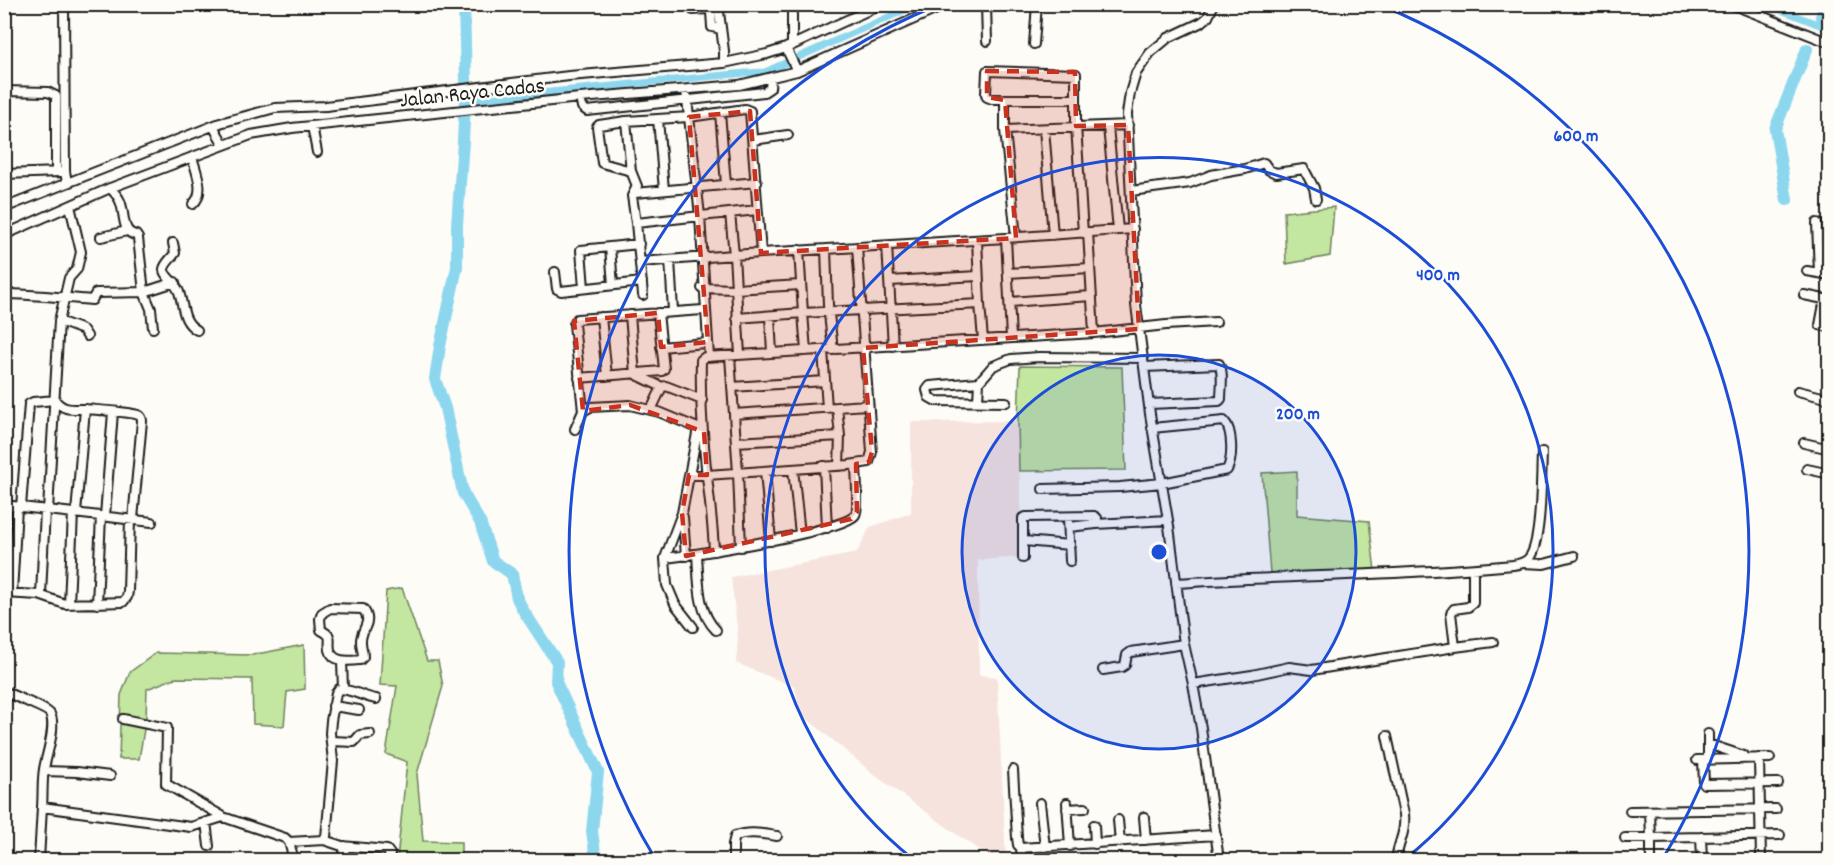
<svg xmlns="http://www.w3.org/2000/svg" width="1834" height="865" viewBox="0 0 1834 865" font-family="Dekko,sans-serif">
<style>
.built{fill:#f6e3de}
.green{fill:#c3e6a0;stroke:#70815e;stroke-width:1.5}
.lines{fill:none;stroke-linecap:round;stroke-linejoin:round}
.canal{stroke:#8dd7ee;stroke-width:7}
.river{stroke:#8dd7ee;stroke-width:12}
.minor-casing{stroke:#1c1c1c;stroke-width:12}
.minor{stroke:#fdfcf7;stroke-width:8}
.marked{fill:#c8321e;fill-opacity:0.2;stroke:#c8321e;stroke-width:4.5;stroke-dasharray:12 8;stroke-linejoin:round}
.ring{fill:none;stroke:#1d4ed8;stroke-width:3}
.labels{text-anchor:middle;stroke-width:5;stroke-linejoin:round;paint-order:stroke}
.street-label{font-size:22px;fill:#1c1c1c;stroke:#fdfcf7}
.centre{fill:#1d4ed8;stroke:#fdfcf7;stroke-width:3}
.ring-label{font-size:18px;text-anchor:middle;font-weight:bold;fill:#1d4ed8;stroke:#fdfcf7;stroke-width:5;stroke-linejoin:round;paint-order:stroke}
</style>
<rect width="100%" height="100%" fill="#fdfcf7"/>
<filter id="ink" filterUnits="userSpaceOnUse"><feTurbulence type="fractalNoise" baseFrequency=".0167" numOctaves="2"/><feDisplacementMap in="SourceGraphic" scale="12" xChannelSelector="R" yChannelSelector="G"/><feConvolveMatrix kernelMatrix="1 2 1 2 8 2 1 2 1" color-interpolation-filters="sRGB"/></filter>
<g filter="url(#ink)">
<!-- built -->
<path class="built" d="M1018,421l4,136 -44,3 1,115 18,2 9,183h-4l-19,-7 -107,-77 -77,-64 -4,-25 -59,-24 2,-26 -7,-60 126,-24 13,-26 41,-14v-91z"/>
<!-- green -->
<path class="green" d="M1334,207l-4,49 -44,8 -2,-52z
M1020,366l102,1 4,103 -107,1 -1,-50z
M1297,471v44l72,6 6,50 -52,4 -53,-2 -8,-100z
M402,588l25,73h11l5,25 -26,88 6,67 38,1v18h-64l10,-98 -21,-8 11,-68 -17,-1 6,-94z
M304,645l1,44 -18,3 -3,34 -31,-2 -1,-45 -77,-1 -28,11 -1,29 -7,41h-20l2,-64 9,-23 26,-19 96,2z"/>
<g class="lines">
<!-- canal -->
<path class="canal" d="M1766,4l64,25
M467,100l279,-27 19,-1 153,-68"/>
<!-- river -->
<path class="river" d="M464,4l2,78 -3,59 -6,84v42l-17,79 -5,33 10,29 18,85 17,29 13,39 19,13 5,24 6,12 34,52 -1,20 42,90 -6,59 4,29
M1821,17l5,-13
M1787,200l-12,-71 32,-80"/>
<!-- minor casing -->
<g class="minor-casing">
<path id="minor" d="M718,4l6,47v12
M986,4l1,37
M1214,4l-6,13 -6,5 -34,16 -18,15 -14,20 -6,20 -3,21 9,191 14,109 19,112 15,118 9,40 8,44 18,132
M1731,4l99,39
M693,10l15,-1 3,3 1,15 9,2
M1034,44l3,-40
M792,45v-41
M786,48l11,23
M686,90l14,126 9,141
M4,91l44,1 8,4v76
M580,98l2,9 5,4 177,-19 6,-4 1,-10
M1076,99h-84l-5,-2 -1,-3 1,-23 89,3v52l7,107
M1005,100v30l11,107
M720,113l6,71
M658,119l6,71
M626,121l5,50
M213,126l11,19
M312,126l5,26
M1108,127l10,103
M1044,129l9,106
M1005,130l123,-5
M753,140l35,-5
M192,157c4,14 14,36 1,47
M4,174l56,-2
M67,183l153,-60 55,-15 51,-2 243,-30 155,-13 43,-9 19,-6 96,-44
M110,188c3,3 7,7 9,11 7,11 1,34 17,36l2,3 6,54 7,17 2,19
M1131,191l59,-8 21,-8 34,-6 19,-6 5,7 7,3 28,-4 10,19 2,11
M635,193l122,-11
M4,208l63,-25 -2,-12 -1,-167
M730,213l4,42 6,100
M636,223l-4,-27 5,-10 -6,-15 -29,-8 -5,-36 2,-2 27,-4 63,-4 56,-8 5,2 11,142 -121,9
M1817,223l2,50
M1088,232l6,101
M4,235l106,-47 141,-53 41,-7 162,-17 126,-13 159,-13 58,-14 151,-67
M101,237l26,-6
M1006,238l5,100
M977,240l3,64
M173,243l2,10c-3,5 -10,10 -11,16 -1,6 12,14 15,23 5,15 3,30 18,38
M887,246l6,100
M610,247l3,38
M826,249l2,56 5,45
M799,250l4,63 177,-9 3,36
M761,253l245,-15 127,-9
M670,260l3,51
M1822,263l8,-36
M1807,271l23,4
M555,272l2,17 4,2 81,-9
M1008,273l82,-5
M890,281l88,-5
M584,288l-3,-38 58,-6
M702,288l34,1 65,-4
M4,294c30,0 59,4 88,6l4,-7 48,-1 31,-10
M643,295l-7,-72 121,-13
M1804,295l25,5
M1825,299l-5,26 10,2
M1010,302l81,-6
M630,315l5,59 27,13
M770,316l2,37
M601,317l6,59
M737,318l66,-5 3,38
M59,321l24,9 4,6
M661,347l44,-4
M823,350l4,58
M730,356l8,117 3,74
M1144,367l75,-3c5,9 2,24 2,35l-2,2 -70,3
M579,378l83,-7 2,-2 -6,-56
M732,387l93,-6
M1798,391l32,8
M55,400c8,11 18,9 30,9
M978,401l1,-19
M1006,402l-70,-1 -7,-4 -2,-7 3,-4 49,-4 14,-16 18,-7 28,-2 104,1
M651,410l11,-23 4,-1 36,14
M583,411l-9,-87 3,-5 126,-9
M734,414l103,-7
M575,429l8,-18 7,-4 40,-2 29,7 41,17
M736,442l104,-6
M1804,443l26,6
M824,466l3,62
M839,466l1,-30 -3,-29 30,-2
M793,469l7,65
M1807,469l23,5
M765,471l6,70
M689,475h18l142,-10 20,-3 3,-10 -15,-205
M1043,489l77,-2 42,-4 65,-13c6,-11 6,-40 -3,-49l-72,7
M4,505l148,17
M21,507l8,-103 4,-2 22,-2
M48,510l11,-189 10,-43 8,-9 4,-17 -11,-46
M76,513l9,-104c9,1 50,3 55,7 1,1 2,3 2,5l-9,98
M105,516l8,-104
M683,517l3,39
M1068,518l2,43
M1069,527l27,-3
M1024,541l46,4
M714,551c-1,-25 -4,-49 -7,-74 -4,-38 -7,-79 -6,-117l4,-3 389,-24 72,-8 50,-3
M697,555c2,25 0,56 19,75
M665,558c26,-3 180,-27 190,-43 4,-5 1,-42 1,-51
M1023,558v-40l3,-1 68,-1 3,2 -1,6 72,-4
M1523,563l21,1 30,-8
M1176,583c112,-8 225,-7 337,-18 6,-1 12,-2 16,-7 13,-15 12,-84 13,-106
M4,593l35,2 26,9 58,-2 4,-5 1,-6 2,-72
M12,593l5,-86
M41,595l4,-85
M69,604l4,-91
M97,604l4,-88
M330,608l33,1c11,14 -3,20 -2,33 0,5 2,9 2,15l-3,3c-11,1 -27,3 -30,-10 -2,-12 4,-13 -9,-20l-1,-11 2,-6z
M693,627l-18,-23 -8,-19 -2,-27 17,-45 16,-85
M1455,647l-4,-34 3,-4 14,-2 5,-4v-34
M342,661l1,28
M1103,670l19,-3 3,-2 2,-10 4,-3 53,-8
M1193,684l59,-9 37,-8 23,3 143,-23 38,-5
M4,691c9,5 44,18 46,23 7,12 -4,42 -6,55 -2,12 -1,25 -2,38l149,20 32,-10 62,21 4,4 5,18
M333,706l26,4
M123,719l44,9 -1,56 56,32
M1708,734v25
M1387,736l17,78c2,20 -6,28 -8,46
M332,741l22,1 6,-7 10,-1
M1708,744l36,12
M1759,758l2,102
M1697,760l73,-2
M1703,760l1,24 74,-1
M1013,770l4,68 1,7 3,3 195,-13
M44,771l33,1 33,4
M1040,803l5,44
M1067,803l3,43
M1067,809l18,-1
M1630,811l146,-2
M1144,817l2,23
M1118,820l2,22
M206,822l3,24
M1094,825l1,19
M1701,837l79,-2
M1625,838h26l-1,-27
M324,840l18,6 45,4 3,4 -2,6
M289,842l35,-2 2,-3 7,-76 -3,-28 1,-12 5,-28 3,-4c12,0 25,8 37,10
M1021,848l1,12
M39,860l3,-53
M343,860l2,-14
M733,860v-16l2,-8c14,-5 28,-2 42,0
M1651,860v-22l50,-1 1,23
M1801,860h27"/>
</g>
<!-- minor -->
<use href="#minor" class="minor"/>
</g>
</g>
<!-- marked area -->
<path class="marked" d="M987,71l88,1 1,54 52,-1 11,204 -276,19 9,104 -3,10 -13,2 1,48 -6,7 -165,37 -4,-43 7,-38h18l-3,-43 -74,-27 -47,6 -9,-90 84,-8 3,34 47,-5 -19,-225 61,-6 11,142 255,-15 -11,-138 -18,-3z"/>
<!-- distance rings -->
<circle cx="1159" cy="552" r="197" fill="#1d4ed8" fill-opacity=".12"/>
<g class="ring">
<circle cx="1159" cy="552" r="197"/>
<path d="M914 860A394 394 0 1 1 1404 860"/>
<path d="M656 860A590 590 0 0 1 938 5M1380 5A590 590 0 0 1 1662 860"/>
</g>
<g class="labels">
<!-- street labels -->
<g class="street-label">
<text transform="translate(472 91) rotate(-6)" y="8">Jalan Raya Cadas</text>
</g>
</g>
<circle cx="1159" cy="552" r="9" class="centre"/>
<g class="ring-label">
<text x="1576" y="141">600 m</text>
<text x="1438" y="280">400 m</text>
<text x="1298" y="419">200 m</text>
</g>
<!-- margin -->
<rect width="1834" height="865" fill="none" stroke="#fdfcf7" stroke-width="24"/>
<rect x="12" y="12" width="1810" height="841" fill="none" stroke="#1c1c1c" stroke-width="2" filter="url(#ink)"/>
</svg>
